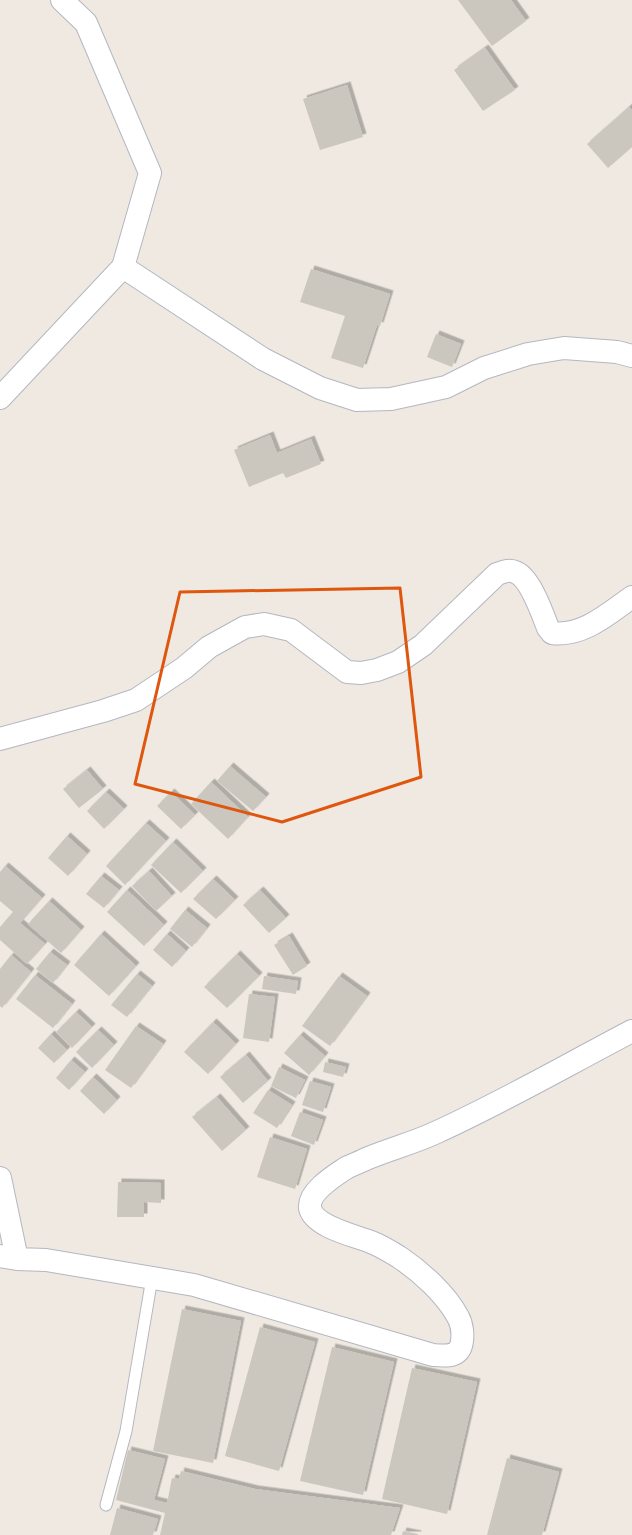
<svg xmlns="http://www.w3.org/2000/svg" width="632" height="1535" viewBox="0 0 632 1535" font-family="Karla,sans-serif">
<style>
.building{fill:#cbc7bf;filter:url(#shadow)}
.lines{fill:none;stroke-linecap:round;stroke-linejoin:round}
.lane-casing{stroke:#b4b7c1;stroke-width:13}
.street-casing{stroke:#b4b7c1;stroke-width:24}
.lane{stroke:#fff;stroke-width:11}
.street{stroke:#fff;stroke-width:22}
.marked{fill:none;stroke:#df570e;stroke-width:3;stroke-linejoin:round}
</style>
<defs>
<filter id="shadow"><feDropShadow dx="3.5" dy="-3.5" stdDeviation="0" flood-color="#0004"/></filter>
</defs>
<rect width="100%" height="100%" fill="#efe9e1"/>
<!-- building -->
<path class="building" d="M458,0h53l15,21 -34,25z
M485,48l30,42 -32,21 -29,-41z
M347,85l16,52 -43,13 -17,-51z
M629,107l3,3v37l-24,21 -21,-24z
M311,269l79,25 -10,32 -3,-1 -14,43 -32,-10 14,-42 -45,-14z
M436,334l25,10 -9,23 -25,-10z
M270,435l7,18 34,-14 10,25 -35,14 -3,-5 -34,14 -15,-37z
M230,766l36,31 -13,14 -36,-30z
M87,770l16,19 -24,19 -16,-19z
M211,782l37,35 -20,22 -37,-35z
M106,792l18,17 -20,20 -17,-18z
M171,792l24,23 -14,14 -24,-23z
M146,823l20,18 -41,44 -19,-19z
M67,836l20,18 -19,22 -20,-18z
M173,842l30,29 -22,22 -30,-28z
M5,866l37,32 -22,25 25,21 -18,20 -27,-24v-13l13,-15 -13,-11v-29z
M149,871l23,25 -16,15 -24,-25z
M101,876l18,14 -15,18 -18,-14z
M213,879l22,21 -19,19 -23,-20z
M127,890l37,35 -20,21 -37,-34z
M260,890l26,28 -17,15 -26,-28z
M49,901l32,29 -20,23 -33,-29z
M185,910l22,18 -15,19 -22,-18z
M101,934l35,32 -27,30 -35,-31z
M167,934l19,17 -14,16 -19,-17z
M289,936l18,30 -14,9 -19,-30z
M50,952l17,13 -14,18 -17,-14z
M237,954l22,22 -32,32 -23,-21z
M11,955l20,17 -29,36 -2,-2v-37z
M137,974l15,12 -25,31 -16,-12z
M35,975l37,29 -19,24 -37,-29z
M264,976l34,5 -2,13 -34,-5z
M339,976l28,20 -37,50 -28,-20z
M249,994l26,3 -6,45 -26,-4z
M76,1012l16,15 -20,21 -16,-16z
M213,1022l23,22 -28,30 -24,-22z
M136,1026l27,18 -32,44 -26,-18z
M98,1030l16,15 -22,23 -16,-16z
M51,1034l16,16 -13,13 -16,-15z
M300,1035l25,21 -16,19 -25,-22z
M246,1055l22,26 -25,22 -23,-26z
M71,1060l14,12 -16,18 -13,-12z
M325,1062l21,5 -3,10 -20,-5z
M279,1067l26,13 -9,18 -25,-12z
M93,1077l24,23 -13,14 -24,-23z
M310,1081l21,6 -8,25 -21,-7z
M268,1090l24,15 -15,23 -24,-15z
M217,1097l29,33 -24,21 -30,-34z
M300,1112l23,8 -9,25 -23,-9z
M270,1137l37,12 -12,40 -38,-12z
M118,1182l43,1v20l-17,-1v15h-27z
M182,1309l59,12 -28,142 -60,-12z
M260,1327l55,15 -36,129 -54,-15z
M332,1347l62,15 -31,133 -63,-14z
M412,1368l65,14 -30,132 -65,-15z
M128,1450l37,9 -11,41 13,3 5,-25 7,1 2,-8 74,18 145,19 -9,27h-231l5,-22 -49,-13z
M507,1458l52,14 -17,63h-55z
M117,1508l41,11 -5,16h-43z
M403,1531l15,3v1h-16z"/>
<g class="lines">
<!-- lane casing -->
<g class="lane-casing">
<path id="lane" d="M106,1505l20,-74 26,-153"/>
</g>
<!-- street casing -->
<g class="street-casing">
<path id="street" d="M123,267l140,92 57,29 37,12 34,-1 55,-12 38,-19 44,-14 36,-6 53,4 15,4
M0,398l123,-131 27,-94 -64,-150 -24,-23
M0,739l103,-28 33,-11 48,-32 25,-21 36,-20 19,-3 27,6 56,42 14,1 16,-3 21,-8 25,-17 74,-71c6,-2 12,-5 18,-2 15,5 28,43 33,56l4,5c31,4 57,-20 80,-36
M0,1178l17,81
M0,1256l17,3 29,1 148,25 239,70c13,1 27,3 29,-14 1,-7 0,-17 -4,-24 -12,-23 -38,-46 -59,-60 -8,-5 -18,-11 -28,-15 -15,-6 -57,-15 -61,-34 -2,-16 24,-32 36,-40 6,-3 14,-6 20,-9 23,-10 48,-16 71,-27 66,-30 130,-67 195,-101"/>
</g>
<!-- lane -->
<use href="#lane" class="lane"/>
<!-- street -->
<use href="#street" class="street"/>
</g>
<!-- marked area -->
<path class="marked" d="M400,588l21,189 -139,45 -147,-38 45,-192z"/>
</svg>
